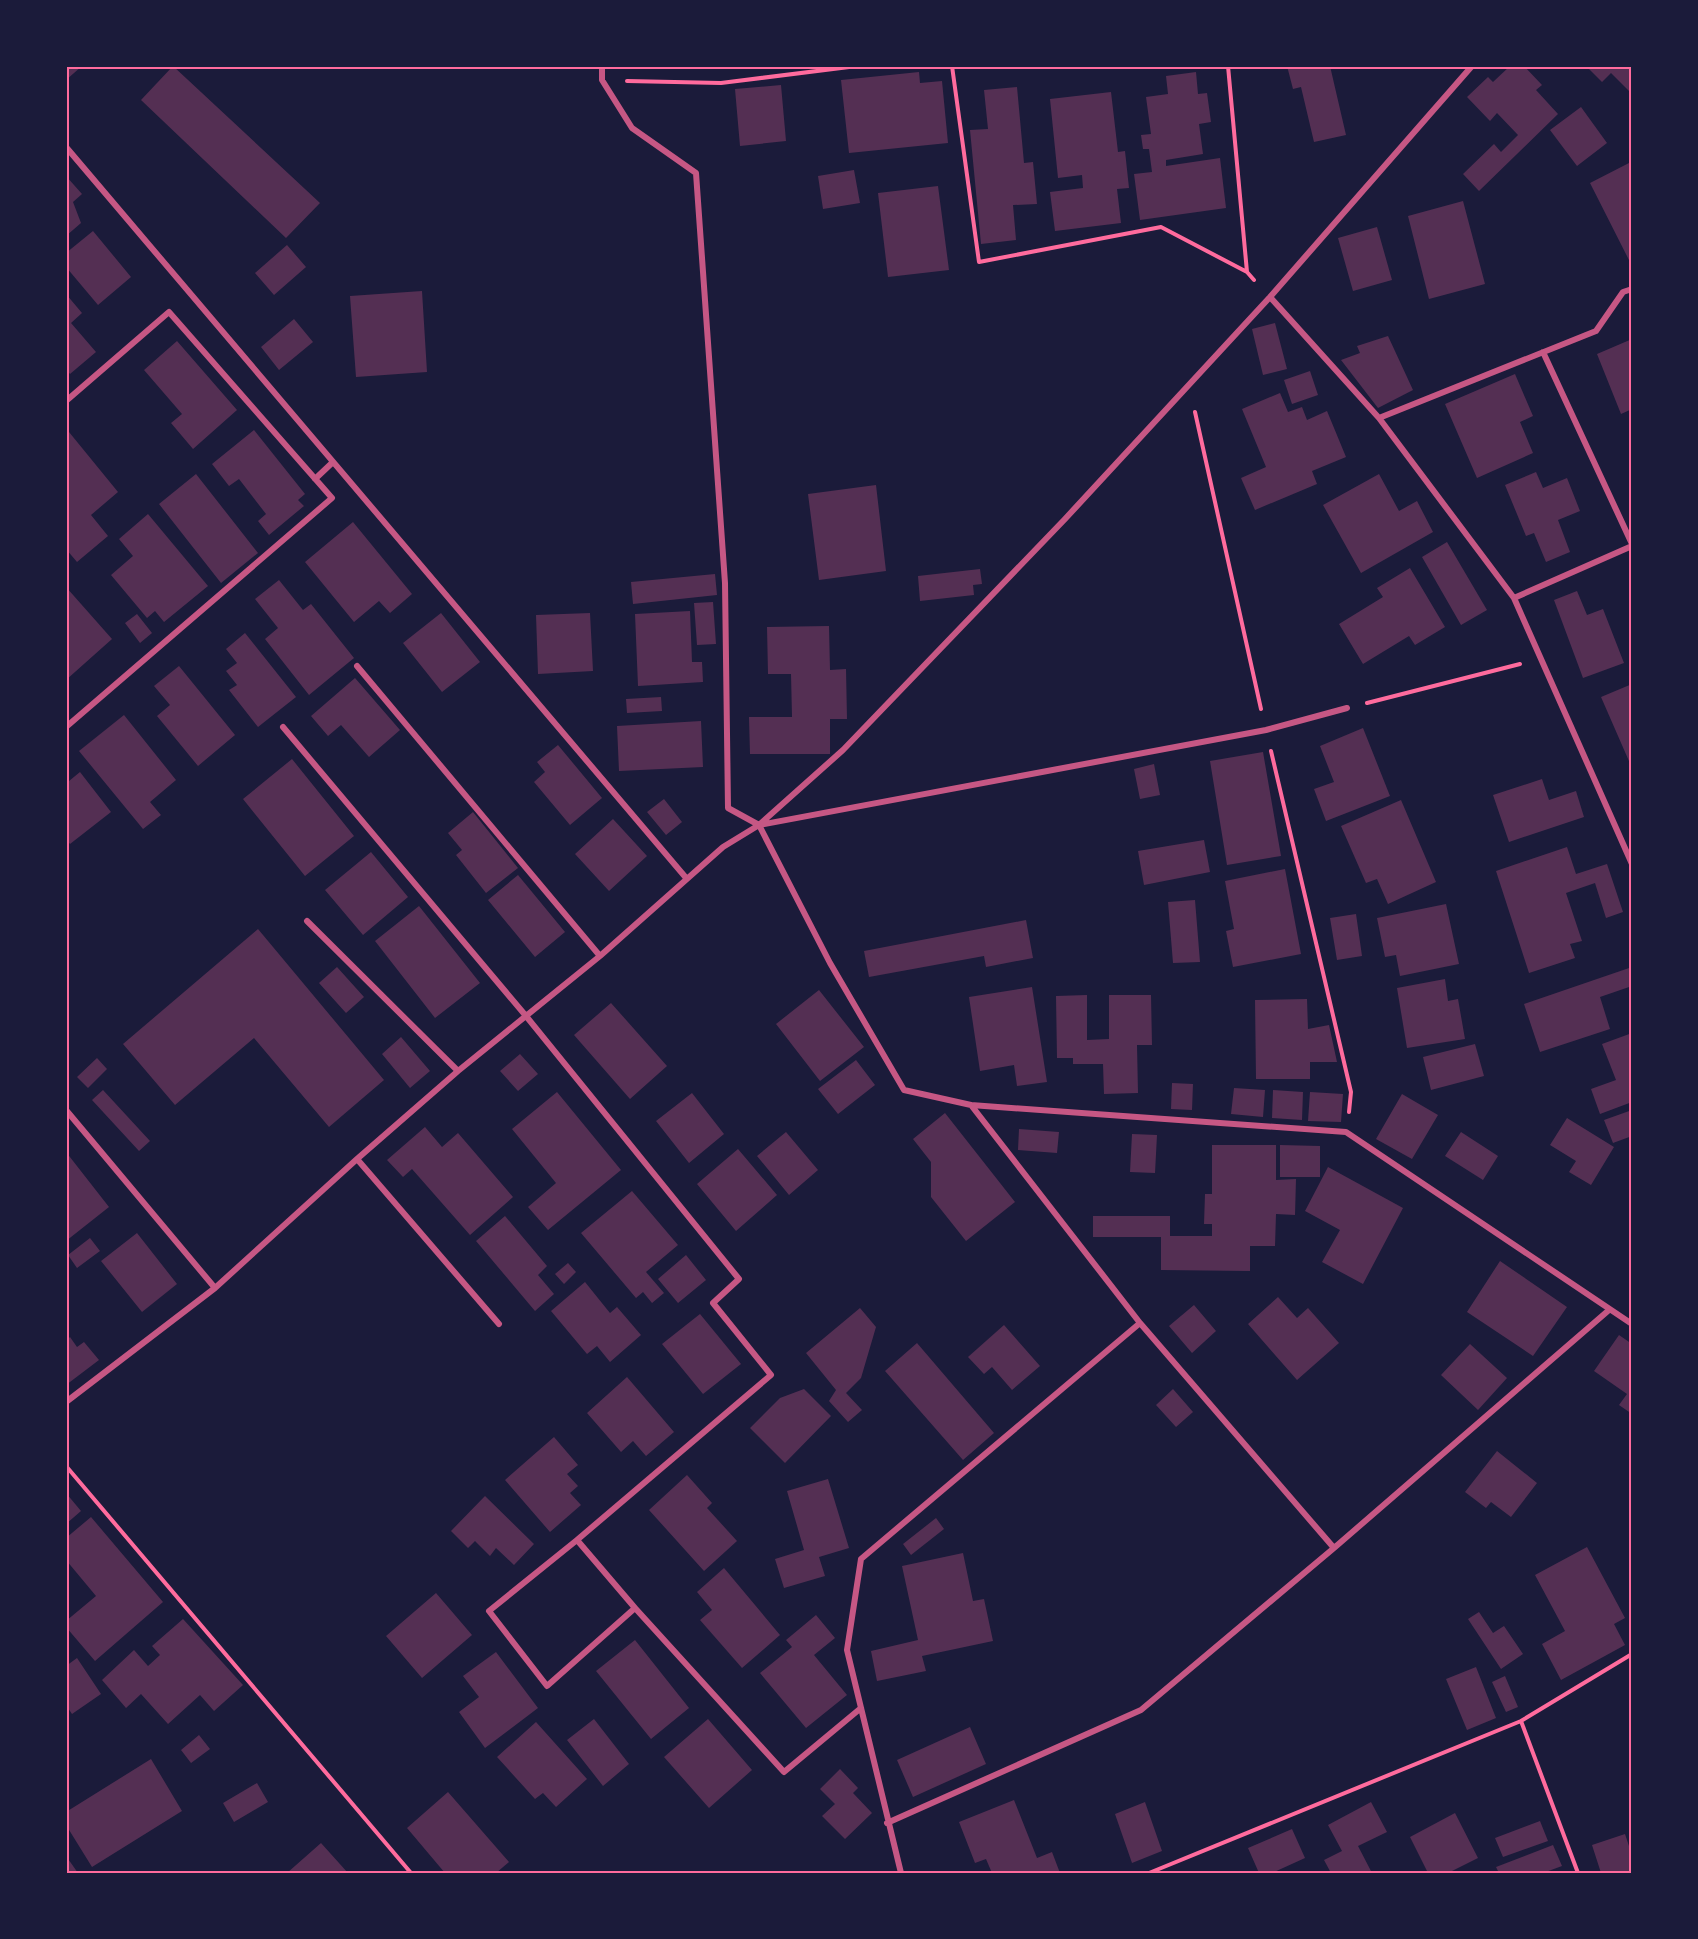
<svg xmlns="http://www.w3.org/2000/svg" width="1698" height="1939" viewBox="0 0 1698 1939" font-family="'Golos Text',sans-serif">
<style>
.building{fill:#542f53}
.lines{fill:none;stroke-linecap:round;stroke-linejoin:round}
.path{stroke:#ff6b9d;stroke-width:4}
.minor{stroke:#c65784;stroke-width:6}
.neatline{fill:none;stroke:#ff6b9d;stroke-width:2}
</style>
<rect width="100%" height="100%" fill="#1b1b3a"/>
<!-- building -->
<path class="building" d="M66,66h16l-16,14z
M173,66l147,137 -34,35 -145,-138z
M1287,66h43l16,69 -32,7 -13,-55 -8,2z
M1510,66h14l18,19 -6,5 22,24 -79,77 -16,-17 31,-30 7,8 17,-17 -21,-22 -7,8 -23,-24 21,-20 5,5z
M1586,66h46v28l-21,-21 -9,9z
M919,72l1,11 22,-2 6,62 -99,10 -8,-73z
M1196,72l2,22 9,-1 4,29 -12,2 4,30 -37,6v6l54,-8 6,50 -86,12 -6,-46 18,-2 -3,-23h-6l-2,-14 10,-1 -5,-37 22,-3 -2,-18z
M781,85l5,56 -46,5 -5,-57z
M1017,87l7,76 9,-1 4,42 -24,1 3,35 -35,4 -11,-114 18,-1 -4,-39z
M1111,92l7,60 7,-1 4,37 -12,1 4,34 -66,8 -5,-39 33,-4 -1,-13 -24,3 -8,-79z
M1581,107l26,36 -30,23 -27,-36z
M1629,163l3,4v99l-42,-83z
M854,170l6,33 -37,6 -5,-33z
M66,176l16,18 -9,8 8,21 -15,13z
M938,186l11,84 -61,7 -10,-84z
M1463,201l22,83 -56,15 -21,-83z
M1377,227l15,53 -39,11 -15,-53z
M93,231l38,46 -33,28 -32,-38v-14z
M287,245l19,22 -32,28 -19,-22z
M422,291l5,81 -71,5 -6,-81z
M66,294l16,19 -11,10 25,29 -26,22 -4,-5z
M294,319l19,23 -34,28 -18,-23z
M1275,323l12,46 -24,6 -11,-46z
M1388,336l25,54 -35,18 -37,-48 19,-7 -3,-7z
M1632,339v70l-11,5 -24,-60z
M177,341l60,69 -44,39 -22,-26 11,-9 -38,-44z
M1310,371l8,24 -26,9 -8,-24z
M1515,374l18,42 -13,6 13,31 -56,25 -32,-74z
M1280,393l8,19 14,-5 5,13 20,-9 19,46 -34,14 5,13 -62,26 -14,-32 25,-11 -24,-58z
M254,430l51,64 -7,6 6,6 -35,29 -11,-14 8,-7 -27,-35 -10,7 -17,-22z
M69,432l49,60 -27,23 17,21 -31,26 -11,-13v-114z
M1536,472l7,16 24,-10 13,33 -22,9 12,32 -24,10 -12,-29 -8,3 -21,-51z
M196,474l62,79 -37,30 -62,-79z
M1379,474l20,37 18,-10 16,31 -72,41 -38,-68z
M876,485l10,86 -67,9 -11,-86z
M148,514l60,72 -44,36 -9,-11 -8,7 -36,-43 22,-19 -14,-17z
M353,522l59,72 -22,19 -11,-12 -25,21 -49,-60z
M1447,542l40,68 -26,15 -39,-68z
M1410,568l35,59 -30,18 -6,-9 -46,28 -24,-40 44,-27 -6,-9z
M980,569l2,15 -9,1 1,10 -54,6 -2,-25z
M715,574l2,21 -84,9 -2,-22z
M279,580l24,30 8,-6 43,54 -45,37 -44,-56 13,-11 -23,-29z
M66,587l46,52 -46,41z
M1577,591l10,24 16,-6 21,54 -41,15 -29,-78z
M713,602l3,42 -19,1 -3,-42z
M690,611l2,51h10l1,20 -65,4 -3,-72z
M441,613l39,49 -38,30 -39,-49z
M590,613l3,58 -55,3 -2,-59z
M137,614l15,19 -12,10 -15,-20z
M829,626l1,44 16,-1 1,50h-17v35h-80l-1,-37h43l-1,-43h-23l-1,-47z
M245,633l51,64 -38,30 -29,-37 8,-5 -11,-14 11,-8 -11,-14z
M179,666l56,69 -37,31 -41,-50 13,-11 -16,-19z
M355,678l45,52 -31,27 -28,-32 -13,11 -17,-20z
M1632,684v84l-31,-71z
M661,697l1,14 -35,2 -1,-14z
M124,715l52,65 -26,22 11,13 -18,14 -64,-78z
M701,721l2,46 -84,4 -2,-45z
M1363,728l27,68 -64,25 -12,-32 20,-7 -14,-36z
M558,745l44,53 -32,27 -36,-43 11,-10 -8,-10z
M1263,752l18,104 -54,9 -17,-104z
M292,759l62,77 -49,40 -62,-77z
M1154,764l6,31 -20,4 -6,-30z
M80,772l31,40 -41,32 -4,-5v-60l3,2z
M1542,779l7,21 27,-9 8,26 -75,25 -16,-47z
M664,799l18,23 -16,13 -19,-23z
M1401,800l35,82 -48,22 -11,-25 -11,4 -25,-57z
M473,812l45,56 -32,25 -30,-38 6,-5 -14,-17z
M613,819l34,37 -38,35 -34,-37z
M1204,840l6,32 -66,13 -6,-34z
M1567,847l9,27 31,-10 16,48 -17,6 -11,-35 -29,10 16,48 -12,3 5,14 -46,15 -33,-102z
M371,852l37,45 -45,38 -38,-45z
M1285,869l16,85 -68,13 -7,-36 8,-2 -9,-48z
M518,875l47,57 -30,25 -47,-57z
M1195,900l5,62 -27,1 -5,-61z
M1446,904l13,60 -59,12 -4,-21 -11,2 -8,-39z
M419,906l61,77 -45,35 -60,-77z
M1356,914l6,42 -25,4 -7,-42z
M1026,920l7,38 -47,9 -2,-11 -115,21 -5,-26z
M258,929l126,151 -55,47 -75,-89 -79,67 -52,-61z
M337,967l27,30 -18,16 -27,-30z
M1632,967v19l-32,11 10,32 -70,23 -16,-48z
M1445,979l3,22 10,-2 7,40 -58,9 -10,-60z
M1032,987l15,95 -30,4 -3,-21 -34,6 -11,-74z
M819,990l45,57 -44,34 -44,-57z
M1087,995v45l22,-1v-44h42l1,50h-15l1,48 -34,1 -1,-30h-30v-6h-16l-1,-62z
M1307,999l1,30 21,-4 8,37h-27v17h-54l-1,-79z
M611,1003l56,63 -37,33 -56,-64z
M1632,1033v69l-32,12 -9,-25 25,-9 -14,-36z
M401,1037l29,34 -20,17 -28,-34z
M1475,1044l9,32 -53,14 -8,-33z
M520,1054l18,20 -20,17 -18,-20z
M97,1058l10,11 -19,19 -11,-11z
M856,1060l19,25 -37,29 -20,-25z
M1172,1083l21,1 -1,26 -21,-1z
M1234,1088l31,2 -2,27 -32,-3z
M103,1090l47,51 -11,10 -47,-51z
M1273,1090l30,2 -1,28 -30,-2z
M557,1092l64,78 -73,60 -20,-23 28,-24 -44,-54z
M1310,1092l33,2 -2,28 -33,-1z
M692,1093l32,41 -35,29 -33,-42z
M1402,1094l36,21 -26,44 -36,-20z
M1632,1110v26l-19,7 -9,-23z
M945,1113l70,89 -49,39 -35,-44v-35l-18,-23z
M1567,1118l47,29 -23,38 -22,-13 7,-11 -26,-16z
M425,1127l17,20 16,-14 55,64 -43,38 -58,-66 -9,8 -16,-17z
M1019,1129l40,3 -2,21 -39,-3z
M786,1132l32,38 -29,25 -32,-39z
M1461,1132l37,24 -15,24 -38,-24z
M1132,1134l25,1 -2,38 -25,-1z
M1212,1145h64v35l20,-1 -1,36 -19,-1 -1,32h-25v25l-89,-1v-33h-68v-21h77v20h42v-12h-8l1,-30h7z
M1280,1145l40,1v31h-40z
M738,1149l39,46 -41,36 -39,-47z
M66,1152l43,55 -43,34z
M1328,1167l75,41 -40,76 -41,-22 18,-32 -35,-19z
M632,1191l46,54 -32,27 18,21 -12,10 -9,-11 -7,6 -55,-65z
M505,1216l42,50 -9,9 16,19 -19,17 -59,-70z
M137,1233l40,51 -35,28 -41,-51z
M90,1238l10,13 -23,17 -9,-13z
M686,1255l20,25 -28,23 -20,-24z
M1500,1261l67,46 -34,49 -66,-44z
M568,1263l8,9 -12,12 -9,-10z
M585,1282l25,31 7,-6 24,28 -31,27 -13,-16 -10,8 -36,-43z
M1278,1297l19,21 11,-10 31,35 -42,37 -49,-56z
M1194,1305l22,26 -24,22 -23,-27z
M860,1308l16,19 -15,51 -15,15 16,17 -14,12 -19,-21 7,-11 -30,-37z
M700,1314l41,50 -38,30 -41,-50z
M1004,1325l36,41 -28,24 -20,-23 -8,7 -16,-17z
M1619,1335l13,9v70l-13,-9 8,-11 -33,-23z
M70,1337l7,10 7,-5 15,18 -33,25v-44z
M917,1343l77,90 -31,27 -78,-89z
M1470,1344l37,34 -29,32 -37,-35z
M627,1377l47,55 -28,24 -13,-15 -12,11 -34,-39z
M804,1389l27,27 -46,47 -35,-35 30,-30z
M1173,1389l20,23 -17,15 -20,-22z
M554,1437l24,28 -11,9 11,12 -8,7 11,12 -31,27 -45,-52z
M1497,1451l40,32 -26,34 -20,-15 -5,6 -21,-16z
M687,1475l25,28 -5,5 30,33 -33,30 -55,-61z
M828,1479l21,69 -30,9 6,19 -41,12 -9,-29 29,-9 -17,-59z
M66,1493l15,18 -15,13z
M485,1496l49,48 -20,21 -18,-17 -6,8 -15,-15 -7,7 -17,-17z
M91,1517l72,85 -68,59 -29,-34v-6l30,-25 -30,-36v-22z
M936,1518l8,11 -33,26 -8,-11z
M1587,1547l38,71 -11,6 11,21 -64,35 -19,-36 23,-13 -30,-56z
M963,1553l10,48 11,-2 9,42 -71,15 4,15 -49,10 -6,-30 47,-11 -16,-74z
M724,1568l56,67 -38,33 -42,-48 12,-10 -15,-18z
M436,1593l36,42 -50,43 -36,-42z
M1479,1612l14,21 11,-7 19,28 -22,15 -33,-50z
M816,1615l19,23 -21,17 33,40 -41,33 -46,-55 32,-26 -6,-7z
M183,1619l60,66 -29,26 -14,-16 -32,29 -27,-30 -15,14 -24,-28 32,-30 14,16 12,-11 -8,-9z
M635,1640l54,68 -38,31 -55,-68z
M496,1652l42,56 -53,40 -26,-36 20,-15 -16,-21z
M77,1658l24,36 -29,20 -6,-9v-39z
M1476,1667l20,51 -29,12 -21,-51z
M1505,1676l13,31 -12,5 -14,-30z
M594,1719l35,45 -26,22 -36,-46z
M708,1719l44,51 -43,38 -45,-51z
M536,1722l51,57 -31,28 -13,-14 -8,6 -38,-42z
M970,1727l16,37 -73,33 -16,-37z
M199,1735l11,14 -19,14 -10,-13z
M151,1759l31,52 -90,56 -26,-42v-13z
M840,1769l18,19 -5,5 19,20 -27,26 -23,-23 13,-12 -15,-15z
M257,1783l11,19 -34,20 -11,-19z
M448,1792l61,70 -13,11h-51l-38,-45z
M1014,1800l23,58 15,-6 8,21h-68l-6,-14 -11,4 -16,-41z
M1145,1802l17,49 -30,12 -17,-49z
M1371,1802l16,30 -29,14 14,27h-41l-7,-13 18,-9 -14,-26z
M1455,1813l23,45 -30,15h-20l-18,-36z
M1540,1821l8,20 -45,16 -8,-19z
M1292,1829l13,29 -33,15h-13l-11,-25z
M1625,1834l7,21v18h-31l-9,-28z
M321,1843l27,30h-61z
M1553,1845l9,21 -19,7h-44l-3,-6z
M66,1856l12,17h-12z"/>
<g class="lines">
<!-- path -->
<path class="path" d="M952,66l27,196 182,-35 86,45
M1228,66l19,206 7,8
M627,81l94,2 136,-17
M1195,412l66,297
M1367,703l153,-39
M1271,751l80,341 -2,20
M66,1466l345,407
M1521,1721l57,152
M1149,1873l372,-152 111,-67"/>
<!-- minor -->
<path class="minor" d="M602,66v14l30,48 64,45 29,410 3,225 31,17 71,138 74,127 67,15 169,218 -279,236 -14,91 54,223
M66,147l621,732
M1270,297l109,121 135,180 118,266
M1543,352l89,192
M66,401l103,-89 163,186 -266,229
M1379,418l217,-87 27,-39 9,-3
M315,479l18,-17
M1514,598l118,-52
M357,666l243,290
M283,727l243,289 213,263 -26,24 58,72 -194,165 -88,71 58,75 88,-78 -58,-68
M759,825l507,-95 81,-22
M307,921l151,150
M971,1105l375,27 286,192
M66,1110l149,178
M357,1159l142,165
M1140,1323l194,225 275,-238
M66,1402l149,-114 142,-129 101,-88 142,-115 123,-109 36,-22 84,-75 222,-231 205,-222 202,-231
M635,1608l149,164 77,-64
M887,1823l254,-113 193,-162"/>
</g>
<!-- border -->
<rect width="1698" height="1939" fill="none" stroke="#1b1b3a" stroke-width="135"/>
<rect x="68" y="68" width="1562" height="1804" class="neatline"/>
</svg>
